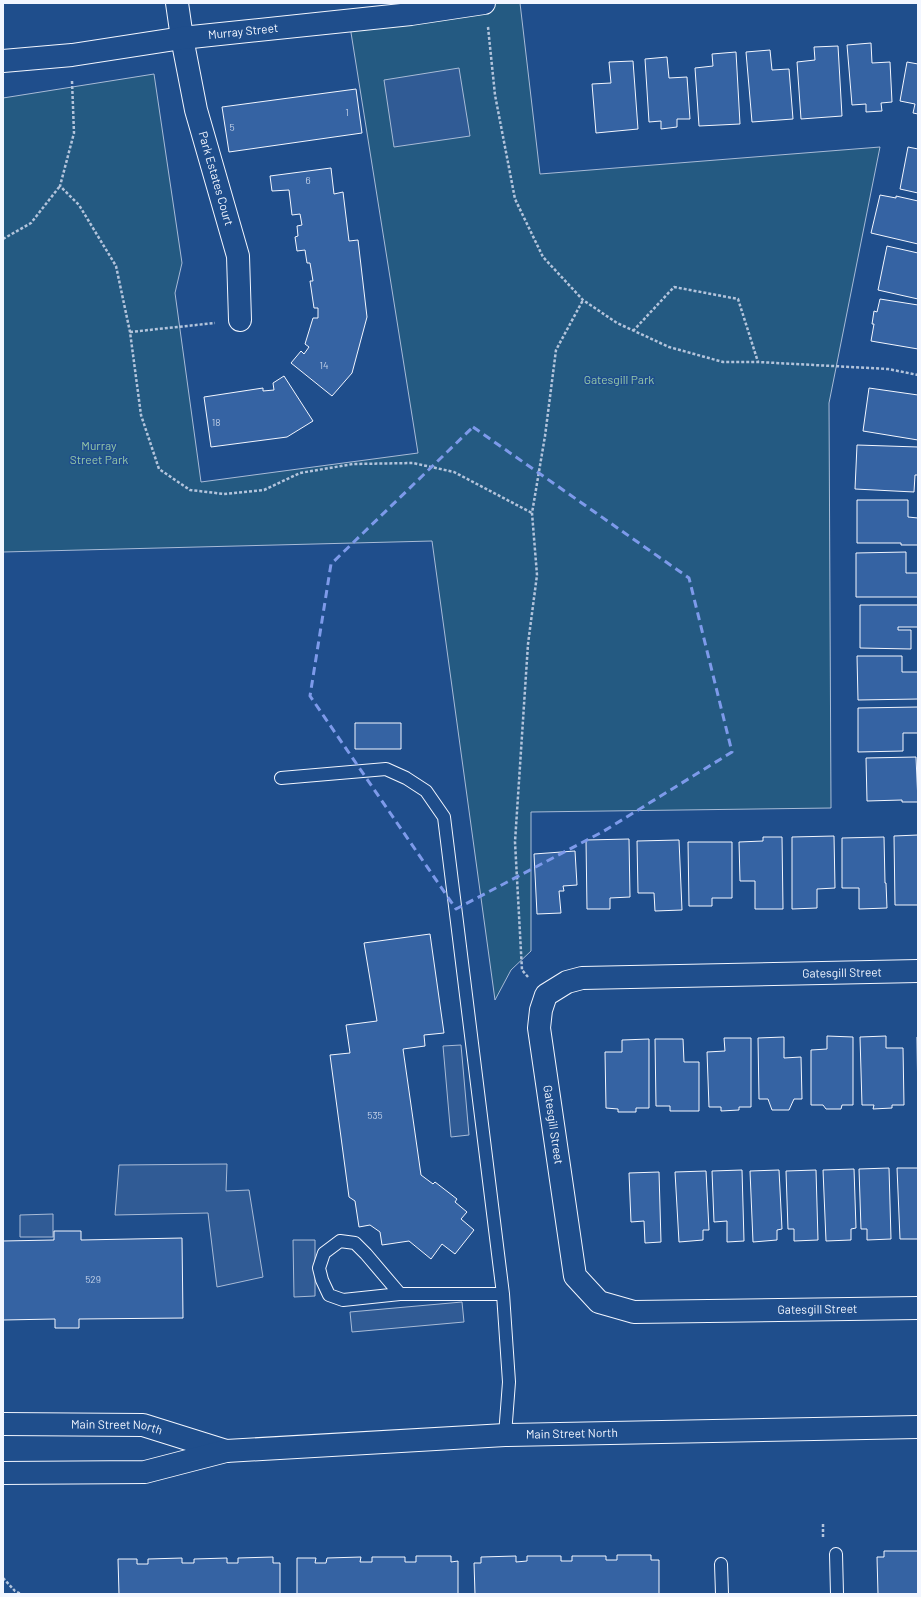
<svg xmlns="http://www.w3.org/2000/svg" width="921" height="1597" viewBox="0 0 921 1597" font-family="Barlow,sans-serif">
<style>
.green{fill:#245a82;stroke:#a8bbd7}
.parking{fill:#305b95;stroke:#a8bbd7}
.building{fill:#3563a3;stroke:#f2f6ff}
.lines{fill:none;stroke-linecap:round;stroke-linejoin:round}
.service-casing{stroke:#f2f6ff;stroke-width:14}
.minor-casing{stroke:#f2f6ff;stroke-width:24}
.primary-casing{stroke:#f2f6ff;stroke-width:24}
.path{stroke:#b3c4dc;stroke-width:2.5;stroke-dasharray:3 2;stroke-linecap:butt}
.service{stroke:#1f4e8c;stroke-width:12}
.minor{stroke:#1f4e8c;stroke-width:22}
.primary{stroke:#1f4e8c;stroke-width:22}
.marked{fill:none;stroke:#7d9aea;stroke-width:3;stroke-dasharray:8 5;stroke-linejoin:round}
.labels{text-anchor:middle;stroke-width:3;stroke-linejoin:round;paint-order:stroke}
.number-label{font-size:10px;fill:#c3d1e8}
.street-label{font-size:12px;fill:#f2f6ff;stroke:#1f4e8c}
.park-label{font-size:12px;fill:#97c8a6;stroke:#1f4e8c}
</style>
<rect width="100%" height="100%" fill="#1f4e8c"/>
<!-- green -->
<path class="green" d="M484,3h36l20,171 340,-27 -51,256 2,405 -300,4v139l-20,19 -16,30 -63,-459 -429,11v-454l151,-24 28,189 -7,30 26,189 217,-29 -69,-433z"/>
<!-- parking -->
<path class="parking" d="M459,68l11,68 -76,11 -10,-67z
M461,1045l8,90 -18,2 -8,-91z
M227,1164l-1,27 23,-1 14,87 -46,10 -9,-74 -93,2 4,-50z
M53,1214v23h-33v-22z
M293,1240h22v56l-21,1z
M462,1302l2,20 -112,10 -2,-20z"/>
<!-- building -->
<path class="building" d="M871,43l1,20 18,-1 2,40 -11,1 1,8 -16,1v-8l-14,1 -5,-60z
M838,46l4,70 -41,3 -4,-57 18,-2 -1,-13z
M770,50l2,20 17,-1 4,50 -41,3 -6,-70z
M736,52l4,72 -41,2 -4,-58 18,-2 -1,-12z
M667,57l2,21 18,-1 3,42h-13v8l-16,2v-8l-12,1 -4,-63z
M633,61l5,68 -42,4 -4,-49 19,-1 -2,-21z
M907,62l11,2v50l-5,-1 2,-9 -15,-3z
M356,89l6,44 -133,19 -7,-45z
M908,147l10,2v44l-18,-4z
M331,168l3,26 9,-2 6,49 9,-1 9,77 -15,56 -20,23 -41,-33 10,-12 3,3 5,-7 -4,-3 8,-26h5v-10h-4l-4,-27h3l-3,-18h-3l-2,-13 -8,1 -2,-14 3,-1 -1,-10 5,-1 -2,-11 -8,1 -3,-25 -17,1 -2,-15z
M880,195l16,3v-2l22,5v43l-47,-11z
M887,246l31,7v46l-40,-9z
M880,299l38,6v44l-47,-8 3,-17h-2l2,-13 3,1z
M284,376l29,45 -26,16 -76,10 -7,-50 59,-9v3l11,-1 -1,-7z
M869,388l49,7v45l-55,-9z
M857,445l61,2v28h-3l-1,17 -59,-3z
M857,500h51v17l10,1v27h-17v-2h-44z
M906,552v21h12v24h-62v-44z
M860,605h58v22h-20v3h13v19l-51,-1z
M857,656h45v16h16v27l-60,1z
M918,707v26h-15v18l-45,1v-44z
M355,723h46v26h-46z
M916,757l2,45h-16v-2l-35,1 -1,-43z
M918,835v70h-23l-1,-69z
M834,836l1,52 -18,1v19l-25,1v-72z
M763,837h19l1,72h-28v-28h-15l-1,-39 24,-1z
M884,837l1,46h1l1,25 -28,1v-21h-17v-50z
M629,839l1,58 -20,1v11h-23l-1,-69z
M679,840l3,70 -27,1 -1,-18h-16l-1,-52z
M688,842h44v56h-20v8h-23z
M575,851l2,34 -14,1 1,5h-5l2,22 -24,1 -3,-60z
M430,934l14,99 -20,2 1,11 -22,3 18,126 12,9 2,-2 22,17 -2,3 12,10 -6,7 13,11 -19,24 -13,-10 -11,15 -22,-18 -27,4 -2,-13 -10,-7 -11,2 -4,-26 -6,-4 -19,-142 20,-2 -4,-28 31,-4 -13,-78z
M827,1036l26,1v68h-11l-1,4h-15l-3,-4h-12v-55l16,-1z
M886,1036v12h17l1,57h-12v3l-19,1 1,-4h-12l-2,-68z
M784,1037v21l17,-1 1,42h-8l-5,11h-17l-4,-11h-9l-1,-61z
M917,1037h1v71z
M724,1038h27v69h-12v3l-18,1v-4h-12l-2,-55 18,-1z
M649,1039v69h-13v4h-18v-3l-12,-1 -1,-56h17v-12z
M655,1039h28l1,23h15v49h-29v-5h-14z
M889,1168l2,71 -24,1v-11h-6l-2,-60z
M897,1168h21v71h-18z
M854,1169l2,59 -5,1v11l-25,1 -3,-71z
M742,1170l2,71 -17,1v-21l-13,1 -2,-51z
M779,1170l3,59 -5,1v10l-24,2 -3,-71z
M816,1170l2,70 -24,1v-12h-6l-2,-58z
M706,1171l3,59h-6v10l-24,2 -4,-70z
M659,1172l2,70 -16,1 -1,-22 -13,1 -2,-49z
M54,1231h27v9l101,-2 1,80 -104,1v9h-24v-9l-52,1v-79l51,-1z
M884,1551h34v43h-40l-1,-37h7z
M617,1555h34v5h8v34h-184l-1,-31h7v-6l35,-1v6l11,-1v-5h34v5h11v-5h34v4h11z
M416,1556h35v6l7,-1v33h-161v-36h19l-1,5h11l1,-5 34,-1 -1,5h12v-5h33v5h11z
M273,1557v6h7v31h-161l-1,-35h19v5h11v-5l34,-1v5h12v-4l33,-1v5h11v-5z"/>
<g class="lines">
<!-- service casing -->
<g class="service-casing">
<path id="service" d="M281,778l105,-9 20,9 20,13 18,26 59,477
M400,1294l-34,-40 -11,-11 -15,-2 -16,12 -5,15 3,12 7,15 14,5 57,-6h103l6,88 -4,53
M836,1554l1,40
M721,1564l1,30"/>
</g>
<!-- minor casing -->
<g class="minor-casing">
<g id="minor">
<path id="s1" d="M177,3l5,35 14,72 42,146 2,64"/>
<path id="s2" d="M3,61l69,-6 110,-17 229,-24 73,-11"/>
<path id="s3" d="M918,971l-336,7 -15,4 -21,13 -5,15 -2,18 36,248 24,26 35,10 284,-4"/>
</g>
</g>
<!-- primary casing -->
<g class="primary-casing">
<g id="primary">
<path id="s4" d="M3,1424l140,1 83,26"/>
<path id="s5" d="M3,1473l142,-1 81,-21 279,-16 413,-8"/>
</g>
</g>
<!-- path -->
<path class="path" d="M488,27l7,68 20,104 28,58 40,43 34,23 52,24 54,15h35l130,7 30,6
M72,81l2,52 -14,53 19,19 37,61 14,66 11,83 18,54 31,21 34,4 40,-4 36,-17 53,-9 60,-1 41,9 78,41
M3,239l28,-16 29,-37
M633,331l41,-44 64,12 20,63
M130,332l85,-9
M528,977l-6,-7 -7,-128 13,-198 9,-69 -5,-62 13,-77 11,-86 27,-50
M823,1524v14
M3,1578l12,13 6,3"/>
<!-- service -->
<use href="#service" class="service"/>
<!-- minor -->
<use href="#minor" class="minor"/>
<!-- primary -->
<use href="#primary" class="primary"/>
</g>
<!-- marked area -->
<path class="marked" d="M473,427l216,151 43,174 -128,79 -148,78 -146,-213 21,-132z"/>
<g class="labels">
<!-- number labels -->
<g class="number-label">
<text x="347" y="116">1</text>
<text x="232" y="131">5</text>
<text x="308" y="184">6</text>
<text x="324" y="369">14</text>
<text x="216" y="426">18</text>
<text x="375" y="1119">535</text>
<text x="93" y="1283">529</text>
</g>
<!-- street labels -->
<g class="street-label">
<text dy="4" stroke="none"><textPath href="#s2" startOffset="242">Murray Street</textPath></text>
<text dy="4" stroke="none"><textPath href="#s1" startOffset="180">Park Estates Court</textPath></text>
<text transform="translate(842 973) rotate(-1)" y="4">Gatesgill Street</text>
<text dy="4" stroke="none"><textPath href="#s3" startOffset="508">Gatesgill Street</textPath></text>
<text dy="4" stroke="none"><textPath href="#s3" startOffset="916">Gatesgill Street</textPath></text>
<text dy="4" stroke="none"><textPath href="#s4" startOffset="114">Main Street North</textPath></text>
<text dy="4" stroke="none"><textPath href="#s5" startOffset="572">Main Street North</textPath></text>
</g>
<!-- park labels -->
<g class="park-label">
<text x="619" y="384">Gatesgill Park</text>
<text x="99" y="450">Murray<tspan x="99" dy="14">Street Park</tspan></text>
</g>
</g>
<!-- border -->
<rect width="921" height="1597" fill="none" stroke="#f2f6ff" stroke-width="8"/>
</svg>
